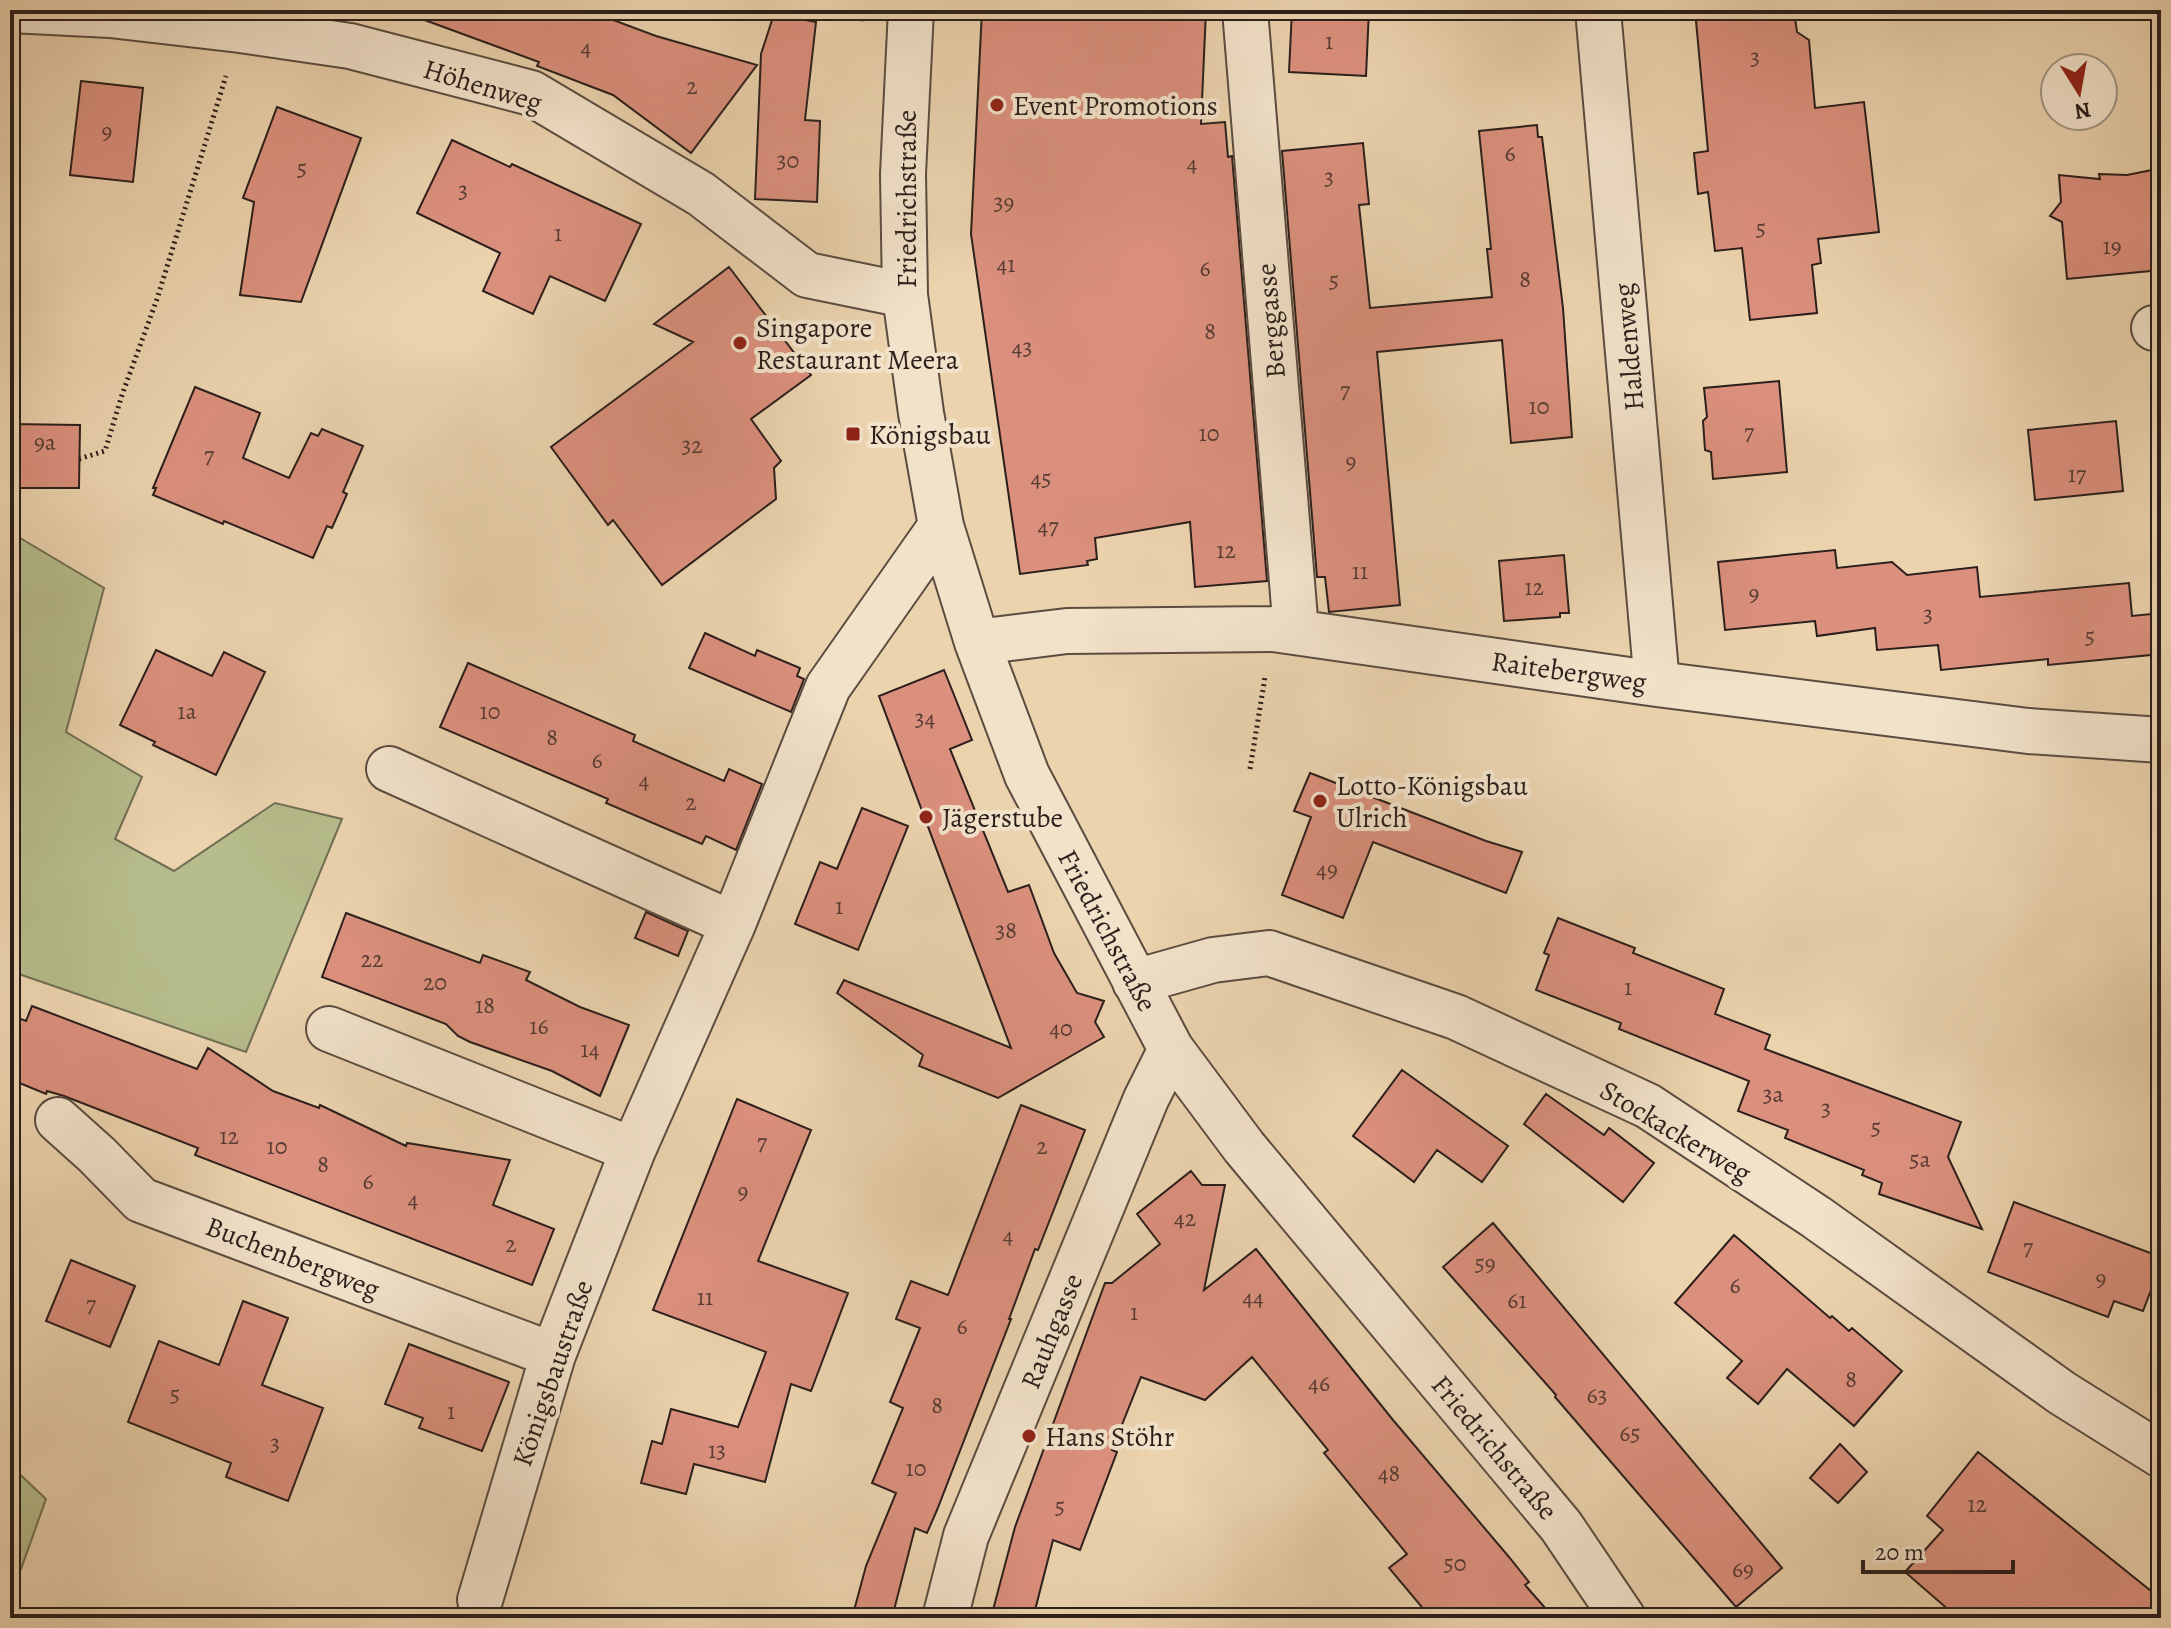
<svg xmlns="http://www.w3.org/2000/svg" width="2171" height="1628" viewBox="0 0 2171 1628" font-family="Alegreya,serif">
<style>
.green{fill:#b6bc8b;stroke:#706e53;stroke-width:2}
.building{fill:#db907d;stroke:#2b1f1b;stroke-width:2}
.lines{fill:none;stroke-linecap:round;stroke-linejoin:round}
.minor-casing{stroke:#5b4c40;stroke-width:48}
.path{stroke:#2b1f1b;stroke-width:5;stroke-dasharray:2 4;stroke-linecap:butt}
.minor{stroke:#f2e2ca;stroke-width:44}
.poi-dot{fill:#8f2418;stroke:#f2e2ca;stroke-width:3}
.labels{text-anchor:middle;stroke-width:8;stroke-linejoin:round;paint-order:stroke}
.number-label{font-size:24px;fill:#573b34}
.street-label{font-size:28px;fill:#2b1f1b;stroke:#f2e2ca}
.poi-label{font-size:28px;fill:#2b1f1b;stroke:#f2e2ca;text-anchor:start}
</style>
<rect width="100%" height="100%" fill="#ebd3ae"/>
<filter id="stains"><feTurbulence type="fractalNoise" baseFrequency=".0025" numOctaves="4"/><feColorMatrix values="0 0 0 0 .2 0 0 0 0 .09 0 0 0 0 .02 0 0 0 .5 -.17"/></filter>
<radialGradient id="worn" r=".72"><stop offset=".6" stop-color="#630" stop-opacity="0"/><stop offset="1" stop-color="#630" stop-opacity=".3"/></radialGradient>
<!-- green -->
<path class="green" d="M10,532l94,56 -38,144 76,45 -27,62 59,32 101,-68 67,16 -96,233 -236,-81z
M10,1465l36,34 -25,70 -11,-2z"/>
<!-- building -->
<path class="building" d="M412,10h204l-3,10 43,16 101,29 -66,88 -78,-58 -76,-29 2,-4 -128,-47z
M982,10h224l-5,114 24,-2 3,35 4,-1 35,425 -72,6 -5,-65 -95,16 2,21 -10,2 1,4 -68,9 -49,-340z
M1292,10h77l-3,66 -77,-4z
M1695,10h99l3,22 12,8 6,68 49,-6 15,130 -61,7 3,24 -9,2 5,48 -67,7 -8,-72 -27,3 -7,-59 -10,2 -4,-41 14,-2z
M774,14l42,8 -11,98 15,1 -3,81 -62,-3 6,-145z
M81,81l62,7 -10,94 -63,-7z
M277,107l84,31 -60,164 -61,-7 14,-93 -11,-4z
M1537,125l1,12h4l21,171 9,129 -61,6 -9,-103 -125,12 23,253 -71,7 -4,-35h-8l-35,-426 81,-8 6,61 -10,1 11,103 122,-11 -5,-48h4l-12,-118z
M452,140l58,27 2,-3 129,60 -36,77 -55,-25 -17,38 -50,-23 17,-38 -83,-40z
M2157,169l4,28v73l-94,9 -5,-57 -12,-6 11,-14 -2,-27 41,4 -1,-5 28,1z
M729,267l82,108 -60,44 30,42 -7,7 2,31 -114,86 -49,-65 -5,5 -57,-78 142,-105 -39,-18z
M1779,381l8,91 -74,7 -2,-27 -6,-2 -2,-29 4,-4 -3,-29z
M195,387l65,26 -17,45 46,20 22,-45 7,3 4,-7 41,17 -20,46 4,2 -15,34 -5,-2 -14,32 -89,-37 -1,3 -70,-29 3,-7h-3z
M2116,421l7,70 -88,9 -7,-70z
M10,424l70,1 -1,63h-69z
M1835,550l2,18 55,-6 15,13 70,-8 3,30 149,-14 3,33 29,-3v41l-113,11v-6l-107,11 -3,-25 -61,5 -2,-22 -58,8 -2,-15 -90,9 -7,-68z
M1564,555l5,58h-9v4l-56,4 -5,-60z
M705,633l50,23 2,-6 43,18 -3,8 7,3 -13,33 -102,-44z
M156,650l56,26 12,-24 41,20 -49,103 -63,-30 2,-3 -35,-17z
M468,663l167,72 -2,6 91,40 5,-12 33,15 -26,66 -30,-14 -4,8 -96,-41 2,-4 -168,-72z
M944,670l28,70 -22,9 58,143 21,-7 25,68 23,40 27,8 -9,21 9,15 -106,61 -79,-32 4,-11 -86,-62 7,-13 167,68 -132,-352z
M1310,773l176,68 36,11 -16,41 -133,-51 -30,76 -61,-23 29,-78 -17,-6z
M862,808l46,18 -50,124 -63,-26 25,-62 17,7z
M646,912l42,19 -10,25 -43,-18z
M346,913l134,50 3,-8 47,17 -4,8 54,27 49,18 -29,71 -48,-25 -82,-29 -12,-6 -12,-12 -124,-47z
M1558,918l77,30 -2,5 91,36 -9,25 55,21 -5,14 196,73 -13,35 34,72 -103,-35 3,-11 -20,-8 2,-5 -79,-32 3,-8 -50,-19 11,-30 -130,-52 2,-6 -85,-33 13,-35 -5,-2z
M32,1006l165,63 11,-21 65,43 46,17 1,-3 86,41 1,-3 103,17 -17,45 61,24 -22,56 -337,-130 3,-7 -134,-52 -17,-5 -1,3 -36,-15v-64l16,6z
M1402,1070l106,76 -26,36 -45,-32 -23,32 -61,-46z
M1546,1094l58,41 5,-7 45,35 -31,39 -99,-78z
M737,1099l74,31 -53,131 90,32 -37,98 -20,-7 -26,98 -71,-18 -8,30 -45,-11 11,-42 10,3 9,-35 67,18 28,-75 -113,-42z
M1021,1105l64,25 -47,120 -3,-1 -26,70h2l-74,191 -10,23 -12,-5 -23,90h-40l14,-52 30,-73 -24,-10 31,-75 -13,-6 30,-74 -24,-9 15,-38 37,14z
M1191,1171l11,14h23l-21,105 52,-41 137,171 116,137 20,25 -4,3 29,33h-123l-42,-50 18,-14 -83,-101 4,-3 -76,-93 -47,43 -64,-23 -29,73 5,2 -37,98 -27,-10 -20,78 -40,-8 22,-83 90,-244h7l48,-39 -23,-30z
M2014,1202l147,55v7l-18,47 -29,-10 -6,16 -120,-45z
M1493,1223l289,345 -46,39 -181,-210 1,-2 -113,-128z
M1734,1235l96,83 2,-2 17,15 3,-3 50,43 -48,55 -67,-57 -29,35 -31,-26 15,-17 -67,-58z
M71,1260l64,26 -25,61 -64,-26z
M243,1301l45,17 -26,67 61,23 -35,93 -62,-24 5,-14 -103,-41 31,-81 60,24z
M409,1344l100,38 -27,69 -63,-23 4,-10 -38,-14z
M1840,1444l27,28 -29,31 -28,-25z
M1978,1452l183,147v19h-203l-53,-46 38,-42 -16,-14z"/>
<g class="lines">
<!-- minor casing -->
<g class="minor-casing">
<path id="minor" d="M11,10l99,5 130,15 110,16 181,47 170,101 106,81 98,20
M911,10l-8,164 2,121 16,118 20,113 36,116 50,133 144,274 73,98 317,379 62,92
M1245,10l51,621
M1598,10l59,674
M2154,328l7,-1
M977,642l90,-11 206,-2 384,55 371,47 133,9
M389,769l344,155
M1135,982l78,-22 56,-7 187,64 192,89 168,111 246,176 99,62
M329,1029l304,121
M58,1120l39,35 44,45 412,155
M480,1600l73,-245 80,-205 100,-226 95,-237 113,-161
M945,1618l21,-82 180,-437 25,-50"/>
</g>
<!-- path -->
<path class="path" d="M802,12l62,7
M79,459l26,-8 17,-56 35,-96 69,-223
M1250,769l15,-92"/>
<!-- minor -->
<use href="#minor" class="minor"/>
</g>
<!-- markers -->
<g class="poi-dot">
<circle cx="997" cy="105" r="8"/>
<circle cx="740" cy="343" r="8"/>
<rect x="845" y="426" width="16" height="16" rx="4"/>
<circle cx="1320" cy="801" r="8"/>
<circle cx="926" cy="817" r="8"/>
<circle cx="1029" cy="1436" r="8"/>
</g>
<g class="labels">
<!-- number labels -->
<g class="number-label">
<text x="1329" y="49">1</text>
<text x="586" y="55">4</text>
<text x="1755" y="65">3</text>
<text x="692" y="94">2</text>
<text x="107" y="139">9</text>
<text x="1510" y="161">6</text>
<text x="788" y="168">30</text>
<text x="1192" y="171">4</text>
<text x="302" y="176">5</text>
<text x="1329" y="185">3</text>
<text x="463" y="198">3</text>
<text x="1004" y="210">39</text>
<text x="1761" y="236">5</text>
<text x="558" y="241">1</text>
<text x="2112" y="254">19</text>
<text x="1006" y="272">41</text>
<text x="1205" y="276">6</text>
<text x="1525" y="287">8</text>
<text x="1334" y="288">5</text>
<text x="1210" y="339">8</text>
<text x="1022" y="355">43</text>
<text x="1345" y="398">7</text>
<text x="1539" y="414">10</text>
<text x="1749" y="440">7</text>
<text x="1209" y="441">10</text>
<text x="45" y="450">9a</text>
<text x="692" y="453">32</text>
<text x="209" y="463">7</text>
<text x="1351" y="469">9</text>
<text x="2077" y="482">17</text>
<text x="1041" y="486">45</text>
<text x="1048" y="534">47</text>
<text x="1226" y="558">12</text>
<text x="1360" y="579">11</text>
<text x="1534" y="595">12</text>
<text x="1754" y="601">9</text>
<text x="1928" y="622">3</text>
<text x="2090" y="644">5</text>
<text x="187" y="719">1a</text>
<text x="490" y="719">10</text>
<text x="925" y="726">34</text>
<text x="552" y="745">8</text>
<text x="597" y="768">6</text>
<text x="644" y="788">4</text>
<text x="691" y="810">2</text>
<text x="1327" y="877">49</text>
<text x="839" y="914">1</text>
<text x="1006" y="938">38</text>
<text x="372" y="967">22</text>
<text x="435" y="990">20</text>
<text x="1628" y="995">1</text>
<text x="485" y="1013">18</text>
<text x="539" y="1034">16</text>
<text x="1061" y="1036">40</text>
<text x="590" y="1057">14</text>
<text x="1773" y="1102">3a</text>
<text x="1826" y="1116">3</text>
<text x="1876" y="1135">5</text>
<text x="229" y="1144">12</text>
<text x="762" y="1150">7</text>
<text x="277" y="1154">10</text>
<text x="1042" y="1154">2</text>
<text x="1920" y="1167">5a</text>
<text x="323" y="1172">8</text>
<text x="368" y="1189">6</text>
<text x="743" y="1199">9</text>
<text x="413" y="1207">4</text>
<text x="1185" y="1226">42</text>
<text x="1008" y="1243">4</text>
<text x="511" y="1252">2</text>
<text x="2028" y="1255">7</text>
<text x="1485" y="1271">59</text>
<text x="2101" y="1286">9</text>
<text x="1735" y="1293">6</text>
<text x="705" y="1305">11</text>
<text x="1253" y="1305">44</text>
<text x="1517" y="1308">61</text>
<text x="91" y="1312">7</text>
<text x="1134" y="1320">1</text>
<text x="962" y="1334">6</text>
<text x="1851" y="1387">8</text>
<text x="1319" y="1391">46</text>
<text x="175" y="1402">5</text>
<text x="1597" y="1403">63</text>
<text x="937" y="1413">8</text>
<text x="451" y="1419">1</text>
<text x="1630" y="1441">65</text>
<text x="275" y="1451">3</text>
<text x="717" y="1458">13</text>
<text x="916" y="1476">10</text>
<text x="1389" y="1481">48</text>
<text x="1977" y="1512">12</text>
<text x="1060" y="1514">5</text>
<text x="1455" y="1571">50</text>
<text x="1743" y="1577">69</text>
</g>
<!-- street labels -->
<g class="street-label">
<text transform="translate(483 85) rotate(17)" y="10">Höhenweg</text>
<text transform="translate(906 199) rotate(-90)" y="10">Friedrichstraße</text>
<text transform="translate(1270 321) rotate(-95)" y="10">Berggasse</text>
<text transform="translate(1628 347) rotate(-95)" y="10">Haldenweg</text>
<text transform="translate(1569 671) rotate(8)" y="10">Raitebergweg</text>
<text transform="translate(1108 930) rotate(62)" y="10">Friedrichstraße</text>
<text transform="translate(1676 1131) rotate(31)" y="10">Stockackerweg</text>
<text transform="translate(293 1257) rotate(21)" y="10">Buchenbergweg</text>
<text transform="translate(1051 1331) rotate(-68)" y="10">Rauhgasse</text>
<text transform="translate(552 1373) rotate(-71)" y="10">Königsbaustraße</text>
<text transform="translate(1495 1447) rotate(50)" y="10">Friedrichstraße</text>
</g>
<!-- poi labels -->
<g class="poi-label">
<text x="1013" y="115">Event Promotions</text>
<text x="756" y="337">Singapore<tspan x="756" dy="32">Restaurant Meera</tspan></text>
<text x="869" y="444">Königsbau</text>
<text x="1336" y="795">Lotto-Königsbau<tspan x="1336" dy="32">Ulrich</tspan></text>
<text x="942" y="827">Jägerstube</text>
<text x="1045" y="1446">Hans Stöhr</text>
</g>
</g>
<!-- margin -->
<rect width="2171" height="1628" fill="none" stroke="#ebd3ae" stroke-width="40"/>
<rect x="12" y="12" width="2147" height="1604" fill="none" stroke="#2b1f1b" stroke-width="4"/>
<rect x="20" y="20" width="2131" height="1588" fill="none" stroke="#2b1f1b" stroke-width="2"/>
<!-- north arrow -->
<g transform="translate(2079 92) rotate(169)"><circle r="38" fill="#f2e2ca" stroke="#a29484" stroke-width="2"/>
<path d="M0-6L14 30L0 20L-14 30Z" fill="#8f2418"/>
<text y="-12" font-size="22" font-weight="bold" text-anchor="middle" fill="#2b1f1b">N</text>
</g>
<!-- scale -->
<path d="M1863 1560v12h150v-12" fill="none" stroke="#2b1f1b" stroke-width="4"/>
<text x="1875" y="1560" font-size="24" fill="#2b1f1b" stroke="#f2e2ca" stroke-width="6" paint-order="stroke">20 m</text>
<rect width="100%" height="100%" filter="url(#stains)"/>
<rect width="100%" height="100%" fill="url(#worn)"/>
</svg>
